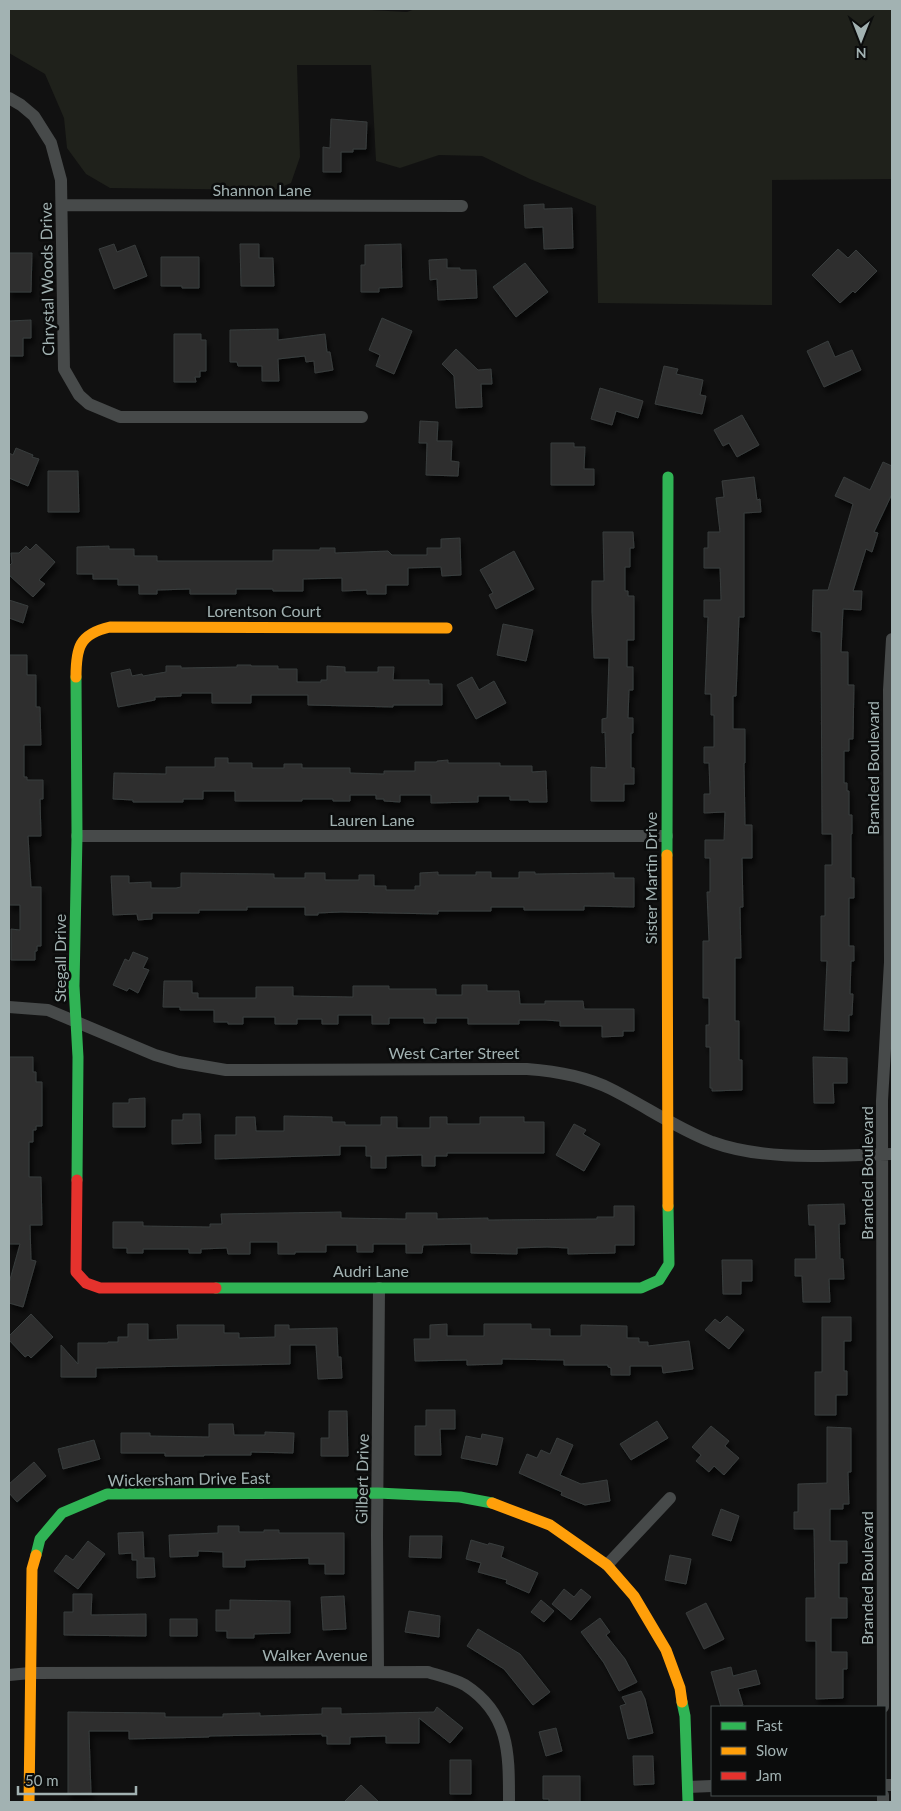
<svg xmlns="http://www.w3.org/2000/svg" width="901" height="1811" viewBox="0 0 901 1811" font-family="Lato,sans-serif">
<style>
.green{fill:#1f211b}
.building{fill:#2d2f2f;stroke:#393d3d;filter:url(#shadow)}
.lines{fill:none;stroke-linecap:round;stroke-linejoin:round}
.street{stroke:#474a4a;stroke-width:12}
.fast{stroke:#30b455;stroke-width:11}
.slow{stroke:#ff9f0a;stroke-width:11}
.jam{stroke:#e5322d;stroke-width:11}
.labels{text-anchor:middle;stroke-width:5;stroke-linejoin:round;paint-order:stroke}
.street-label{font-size:16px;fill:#a2b2b2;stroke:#0b0c0c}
</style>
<defs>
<filter id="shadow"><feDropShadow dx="3" dy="5.5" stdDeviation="2.5" flood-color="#0009"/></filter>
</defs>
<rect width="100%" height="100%" fill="#111"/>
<!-- green -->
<path class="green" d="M9,9h343l55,3 8,-3h477v170l-120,1v125l-174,-2 -2,-97 -66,-27 -48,-23 -43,-1 -39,13 -24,-7 -5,-96h-74l3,92 -9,26 -17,7 -164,-2 -24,-14 -19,-26 -3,-30 -19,-44 -36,-21z"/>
<!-- building -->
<path class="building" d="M331,119l36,3 -1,27h-13v3h-12v20h-18v-25l7,1z
M544,204v5l28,-1 1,40 -29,1 -1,-22 -18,1 -1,-23z
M114,244l3,8 18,-7 12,31 -33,13 -15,-40z
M240,244h19v14h14l1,28h-33z
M401,244l1,43 -23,1v4h-18v-27h4v-20z
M838,249l10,9 8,-8 21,21 -22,22 -2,-2 -13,12 -28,-28z
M9,253h23l-1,39h-22z
M161,257h38v31h-17v-2h-21z
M447,259v9h13v2h16l1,28 -39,2 -1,-21 -7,1 -1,-20z
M525,263l23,29 -32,25 -23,-30z
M382,318l30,13 -18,43 -18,-8 4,-11 -11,-5z
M31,320v18h-8v18h-14v-35z
M278,329v11l47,-6 2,18h3l3,18 -18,3 -1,-12 -8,1 -1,-6 -27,3 1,22h-17v-15h-24l-1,-4h-7v-32z
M174,334h27v6h5v31h-6v6h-5l1,5h-22z
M828,341l7,16 17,-7 9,20 -37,17 -17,-36z
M456,349l22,21 13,-1 1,15h-11l1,23 -26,1 -2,-32 -12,-12z
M664,366l14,3 -2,5 27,6 -3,15 6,1 -4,18 -47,-10z
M600,388l43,13 -5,17 -22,-7 -4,14 -21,-6z
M742,415l17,30 -22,12 -8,-14 -6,3 -9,-16z
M420,421l18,1 -1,19h15l-1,20 8,1 -1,14 -32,-1 1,-32h-8z
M551,443h23v4h11l-1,22h10v16h-43z
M16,448l17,7 -1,2 7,2 -11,27 -19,-8v-25l4,2z
M883,462l9,4v28l-18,38 4,1 -6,19 -6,-3 -13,42h9l-1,19 -18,-1 -2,43h7v33h6l-1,54h-4v12h-5v32h3v8h2v24h3v19h-1v44h3v20h-5v48h5v15h-3l-1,33h3l-1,21h-3v16l-25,-1 3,-69h-6v-45h4v-51h7v-31h-10l-1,-202 -9,-1 1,-41h15l25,-86 -18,-8 9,-19 26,13z
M48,471h30l1,41h-31z
M754,477l3,23 3,-1 1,13 -17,1v104h-5l-3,79h-3v33h12v34h-1l1,62h7v33h-10l1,49h-3l1,51h-6v63h4v39h3v30l-30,1v-3h-2v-41h-4v-22h3v-27h-6v-57h6l-2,-49h3v-34h-5v-18h19l1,-28 -21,1v-19h6l-1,-31h-5v-16h10v-32h-3v-21h-6l3,-77h-4v-17h17l-1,-32h-16v-20h4v-16h12l-4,-34 8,-1 -2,-16z
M603,532h30l1,16h-4v19h-5v24h3v5h6v44h-7v27h6v23h-4l-1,28h5v15h-2v35h3v16h-10v17h-33v-34l15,1 -1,-36 -3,1v-14l5,-1 2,-60h-15l-2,-46v-31h12z
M460,538l1,37 -19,1 -1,-9 -33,1v17h-22v9h-19v-4l-25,1v-13l-39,1v12h-30v-2h-37v5h-46v-5l-33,1v4h-18v-9h-21v-6h-25v-5h-16v-27l32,-1v3h25v7h23v5h116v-11h47v-2h15v5l53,-2 4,4h35v-7h14v-9z
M36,544l19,18 -16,18 6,4 -12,13 -24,-22v-9l3,-3 -1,-10h8l7,-7 4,4z
M514,551l20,38 -38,20 -7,-14 4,-2 -13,-23z
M9,600l19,6 -5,17 -14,-5z
M503,624l30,6 -7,31 -29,-6z
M9,655h18v20h9v32h4l1,38h-17v32h3v3h16v19h-3l1,37h-13l3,51h10v59h-4v5h-2v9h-24v-31l9,1v-25h-11z
M237,665h14v1h27v3h19v13h24v-2h6v-14l18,1v5h33v-5h16l-1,13h36v4h13v21h-49v2l-85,-2v-10h-57v8h-39v-10h-31v3l-26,1v3l-37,7 -7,-34 19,-4 2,7 10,-2 1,2 23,-4v-6h15v2l56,-1z
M472,677l7,13 15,-9 12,22 -30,16 -19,-34z
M215,758h13v5h24v5h32v-4h18v4h48v5l34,1v-3h31v-9h22v-1l11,-1v3h52v3h32v6l14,-1 1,31h-18v-2h-19v-4h-32v6l-47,1v-8h-31v7l-16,-1v-2h-8v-4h-26v6h-17v-2h-31v2h-67v-10h-32v8h-20v3h-50v-2l-20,-1 1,-26 52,1v-7h49z
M438,872v3h38v-3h15v6h28v-6h16v2l79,-1v5h20v29l-50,-1v4h-60v-3h-33v4h-53v3l-97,-2 -23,1v2h-13v-8h-58v3h-48v3h-47v6l-14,1 -1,-6 -24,1 -2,-39h18v7l22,-1v6h25l5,-1v-14l93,1v4h31v-5h20v7h34v-5h15v11h12v4h29v-4h5v-13z
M133,952l15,6 -5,10 6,2 -11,23 -9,-5 -2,3 -14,-6 12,-26 4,2z
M164,981h28v12h6v5h58v-11h37v9l60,1v-11h36v3h47v6h26v-10h25v6h32l1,13h25v-3h38l1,8h50v22h-11v5l-21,1v-11h-42v-5l-15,-1h-26v4h-51v-6h-32v5h-12v-5h-35v6h-17v-9h-34v9h-16v-5h-25v5h-22v-7h-32v7h-15v-2h-14v-12h-34v-3h-17z
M9,1057h24v15h3v10h6v44h-6v4h-3v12h-4v35h12l1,48h-12l1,35 5,1 -13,46 -14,-4v-20l11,-39h-11z
M813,1057l34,1v25h-14l1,20h-20z
M145,1098v29h-32v-24h16v-4z
M183,1114h17l1,29 -29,1v-24h11z
M284,1116l48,1v5h13v3h36v-8h16v11h33v-11h17v7h33v-7h44v5h20v31h-97v3h-12v10h-13v-11l-36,1v12h-15v-12h-5v-10h-26v9l-125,4v-24h21v-18h19l1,14h28z
M574,1124l12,6 -3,4 17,10 -16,27 -28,-16z
M844,1204l1,20h-6l1,35h3l1,20h-15l1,23h-27l-1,-26h-7v-17h21l-1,-34h-6l-1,-20z
M614,1206h20v39h-19v8l-47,1v-6l-21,-1 -30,1v6l-46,-1v-9l-48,1 -1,8h-16v-9h-33v8h-16v-7h-31v7h-31v2h-17v-12h-28v12h-22l-1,-6 -26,1v4h-12v-4h-46v4h-16v-5h-14v-26h30v4l67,1v-3h12l-1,-10 120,-2v6l65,1v-6h31v6l51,-1v2l109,-1v-2h17z
M722,1260h30v21h-11v13h-18z
M31,1314l22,23 -22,21 -3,-3 -3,2 -16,-17v-4z
M727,1316l17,14 -15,19 -24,-19 10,-11 5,4z
M822,1317h29v24h-7v30h3v24h-11v20h-21v-43h7z
M128,1324h20v16l30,-1 -1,-14h47v8h15v5l36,-1v-12h14v4l48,-1 1,29h3l1,21 -24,1 -2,-34h-26v19l-194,4v9h-35v-32l17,19v-21h30v-1h10v-5h10z
M447,1324v12h37v-12h47v5h19v7h31v-11l46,1v12h12v4h9v4l41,-5 4,28 -30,4 -1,-7h-32v9h-19v-7l-3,-1v-2h-44v-5l-62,-1v5l-35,1v-5l-52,1 -1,-22h16v-14z
M426,1410h29v19h-15l1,26h-26v-29h11z
M329,1411h18l1,45h-27v-18h8z
M657,1421l11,17 -37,22 -11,-16z
M209,1424h24l1,11h31v-3l29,1 -1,20 -42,-1v3h-47v1h-39v-3h-44v-20h29v3l59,1z
M711,1426l18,15 -4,5 14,12 -15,17 -10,-9 -5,6 -13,-11 5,-6 -9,-8z
M827,1427l24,1v44h-3l1,32h-6v5h-13v32h17v22h-8v35h8v20h-16v34h16v17h-4v29l-27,1v-58h-10v-43h9l-1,-69h-20v-17h4v-28l29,-1z
M482,1434l21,4 -6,27 -36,-7 5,-22 15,3z
M557,1438l16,7 -13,30 21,9 26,-4 3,21 -25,4 -24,-10 1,-3 -43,-19 8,-19 10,4 4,-8 9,4z
M94,1440l6,19 -37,10 -5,-20z
M34,1462l12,14 -29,26 -8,-9v-9z
M721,1509l18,7 -8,25 -19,-6z
M218,1526h21v6h25v-2h15v3h65v41h-19v-10h-16v-6l-64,2v7h-22v-15l-25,-1v5l-28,1 -1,-22 49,-2z
M143,1532l1,26h10l1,19 -18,1v-18h-5v-7l-13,1 -1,-21z
M410,1536h32l-1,22 -32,-1z
M471,1540l17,5 1,-2 15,4 -3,10 37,16 -9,20 -23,-10 1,-3 -29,-8 3,-9 -15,-4z
M88,1541l17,13 -27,35 -24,-18 12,-16 7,5z
M670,1555l21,4 -5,25 -21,-4z
M564,1589l10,8 7,-8 10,8 -20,23 -19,-16z
M73,1594h19l-1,21 55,-1v22l-82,-1v-23h9z
M344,1596l2,33 -23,1 -2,-33z
M230,1600l60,1v32l-36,1v4h-27v-7h-11v-21h14z
M541,1600l13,11 -10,11 -13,-10z
M706,1603l18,36 -20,10 -18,-36z
M409,1611l31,5 -1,21 -34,-5z
M600,1618l10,14 -4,3 19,24 12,23 -18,9 -15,-28 -23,-31z
M170,1619h27v17h-27z
M478,1629l42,25 30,38 -17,13 -29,-36 -37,-23z
M731,1667l2,9 23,-6 4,14 -22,5 5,16 -8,2h-14l-10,-35z
M641,1691l4,8 8,34 -25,6 -8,-33 6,-2 -4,-7z
M437,1707l26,21 -13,15 -31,-25v25h-33v-7l-36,1v7h-23v-8h-5v-2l-113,2v1l-80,2v-8h-40l2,62 -23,1v-82l97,1v4h58v-3l37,-1v3l62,-2v-6h19v6l93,-2z
M556,1728l6,23 -16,5 -7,-24z
M633,1756h20l1,28 -20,1z
M450,1760h21v34h-21z
M543,1776h37v26h-31v-3h-6z
M361,1785l18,17h-35z"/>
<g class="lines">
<!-- street -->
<path class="street" d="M9,98l12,7 13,11 17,27 10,37 3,189 15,26 10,9 31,13h242
M62,205l400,1
M77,836h590
M9,1007l39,3 107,45 24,7 47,8 301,-1c28,2 58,7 84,20 34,17 65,39 101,53 55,20 122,13 180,12
M607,1565l63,-67
M378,1671l-1,-136 2,-247
M9,1675l21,-2 398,-1c12,4 26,7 37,13 45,29 44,69 44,117
M883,1707l-1,-606 8,-139 -1,-272 3,-51
M885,1785h7
M688,1787l24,-1
M883,1795v7"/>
<!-- fast -->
<path class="fast" d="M76,677l1,159 -3,150 4,71 -1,123
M667,855l1,-378
M216,1288h425l18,-8 10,-16 -1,-58
M36,1555l4,-16 22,-26 45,-19 271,-1 82,4 32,6
M682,1702l3,14 3,86"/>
<!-- slow -->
<path class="slow" d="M76,677c0,-29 3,-43 34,-50l337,1
M667,855l1,351
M492,1503l58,22 57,40 27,31 32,54 14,38 2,14
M29,1802l3,-233 4,-14"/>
<!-- jam -->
<path class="jam" d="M77,1180l-1,92 10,11 14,5h116"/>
</g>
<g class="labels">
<!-- street labels -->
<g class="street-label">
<text x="262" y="196">Shannon Lane</text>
<text transform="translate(47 279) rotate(-91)" y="6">Chrystal Woods Drive</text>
<text x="264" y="617">Lorentson Court</text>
<text transform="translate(873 768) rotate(-90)" y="6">Branded Boulevard</text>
<text x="372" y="826">Lauren Lane</text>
<text transform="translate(651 878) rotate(-90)" y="6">Sister Martin Drive</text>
<text transform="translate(60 958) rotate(-90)" y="6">Stegall Drive</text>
<text x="454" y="1059">West Carter Street</text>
<text transform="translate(867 1173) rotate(-90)" y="6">Branded Boulevard</text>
<text x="371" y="1277">Audri Lane</text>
<text transform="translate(189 1479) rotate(-1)" y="6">Wickersham Drive East</text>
<text transform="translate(362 1479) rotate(-89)" y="6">Gilbert Drive</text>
<text transform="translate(867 1578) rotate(-90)" y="6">Branded Boulevard</text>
<text x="315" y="1661">Walker Avenue</text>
</g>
</g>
<!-- border -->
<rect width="901" height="1811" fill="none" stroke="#a2b2b2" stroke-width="20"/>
<!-- legend -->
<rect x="711" y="1706" width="175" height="90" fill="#0b0c0c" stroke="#474e4e"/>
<rect x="721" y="1722" width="25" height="8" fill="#30b455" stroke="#474e4e"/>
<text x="756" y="1731" font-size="15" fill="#a2b2b2">Fast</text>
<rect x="721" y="1747" width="25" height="8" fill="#ff9f0a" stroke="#474e4e"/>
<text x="756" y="1756" font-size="15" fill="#a2b2b2">Slow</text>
<rect x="721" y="1772" width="25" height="8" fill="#e5322d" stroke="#474e4e"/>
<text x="756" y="1781" font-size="15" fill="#a2b2b2">Jam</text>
<!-- north arrow -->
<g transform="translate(861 40) rotate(180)" stroke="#0b0c0c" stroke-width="4" paint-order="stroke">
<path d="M0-4L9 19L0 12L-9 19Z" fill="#a2b2b2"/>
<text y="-8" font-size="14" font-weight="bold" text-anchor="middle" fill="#a2b2b2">N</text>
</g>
<!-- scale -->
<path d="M18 1786v8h118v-8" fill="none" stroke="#a2b2b2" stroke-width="2.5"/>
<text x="25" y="1786" font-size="15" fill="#a2b2b2" stroke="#0b0c0c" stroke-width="4" paint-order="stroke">50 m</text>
</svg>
